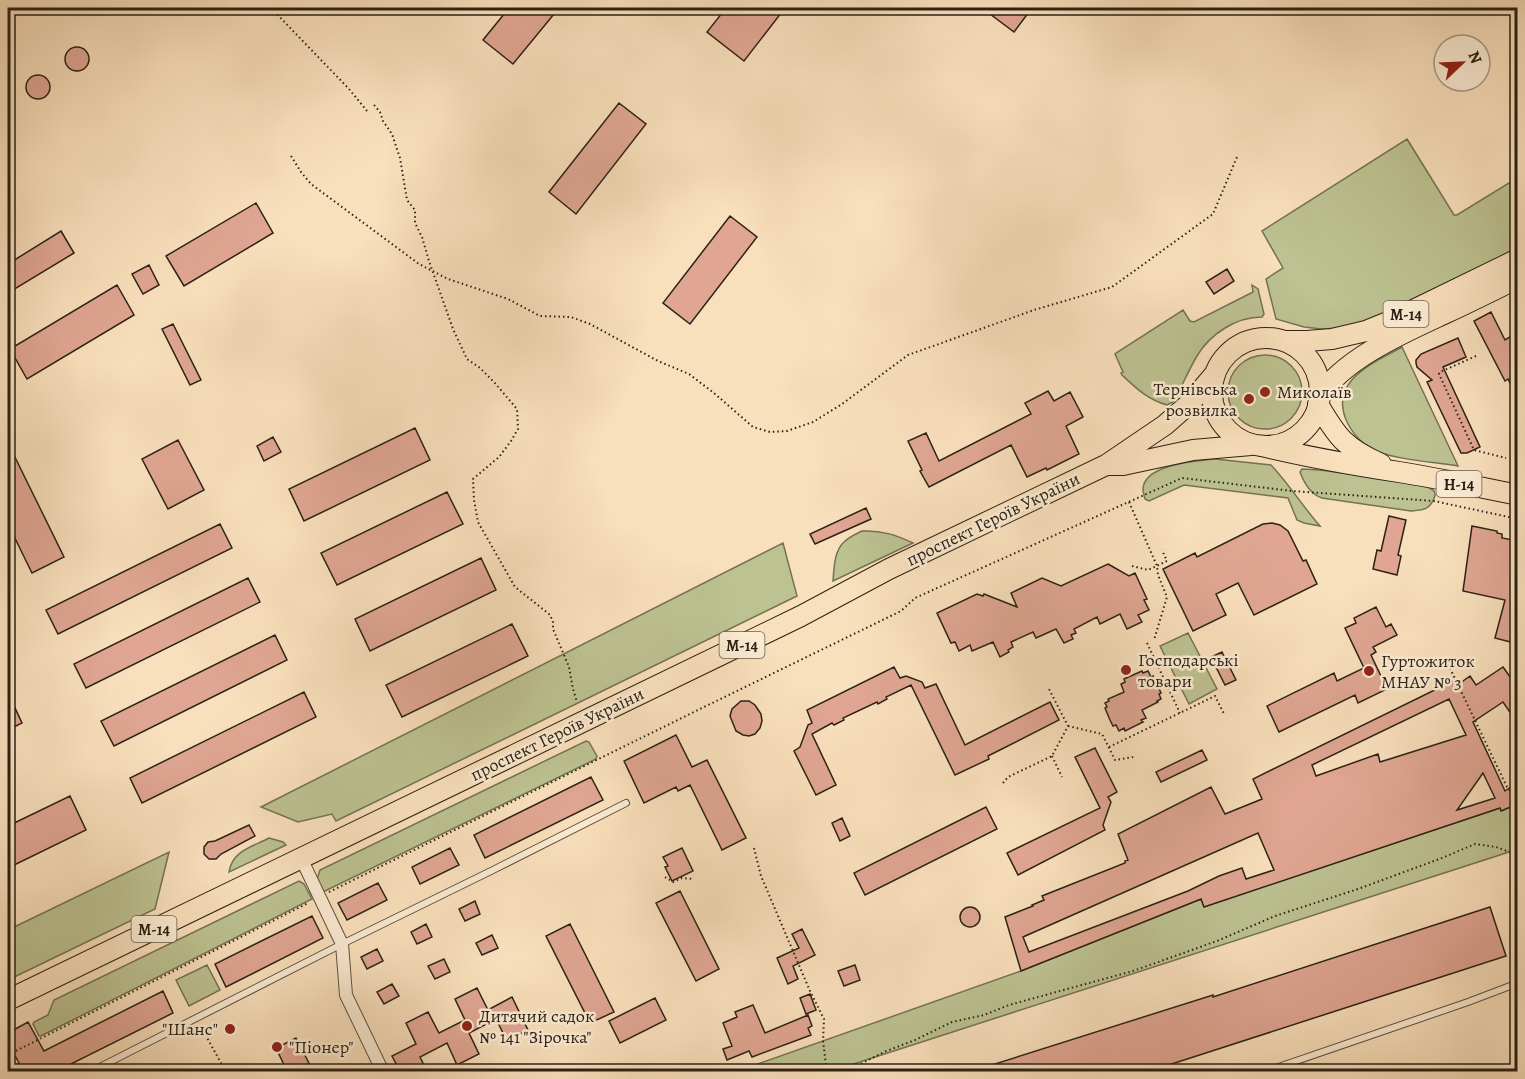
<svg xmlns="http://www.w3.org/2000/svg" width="1525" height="1079" viewBox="0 0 1525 1079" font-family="Alegreya,serif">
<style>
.green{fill:#bdc291;stroke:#747253;stroke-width:1.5}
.building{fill:#e0a693;stroke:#2b2115;stroke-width:1.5;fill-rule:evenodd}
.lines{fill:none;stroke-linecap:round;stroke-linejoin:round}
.service-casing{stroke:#5e513f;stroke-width:8}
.minor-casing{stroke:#5e513f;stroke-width:14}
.primary-casing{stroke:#2b2115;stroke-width:22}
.trunk-casing{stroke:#2b2115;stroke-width:22}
.path{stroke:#2b2115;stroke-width:2;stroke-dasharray:1.5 3;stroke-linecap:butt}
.service{stroke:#fbebd3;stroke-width:6}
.minor{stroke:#fbebd3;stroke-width:12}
.primary{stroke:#f9e0bc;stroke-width:20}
.trunk{stroke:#f9e0bc;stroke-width:20}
.poi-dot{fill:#8f2418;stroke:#fbebd3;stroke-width:2}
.labels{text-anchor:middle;stroke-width:5;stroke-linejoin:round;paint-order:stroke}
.shield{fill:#fbebd3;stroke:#695e4e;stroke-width:1.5}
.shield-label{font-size:16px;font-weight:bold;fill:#2b2115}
.poi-label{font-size:18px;fill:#2b2115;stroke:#fbebd3;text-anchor:start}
.street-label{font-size:18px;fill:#2b2115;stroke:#fbebd3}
</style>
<rect width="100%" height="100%" fill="#f9e0bc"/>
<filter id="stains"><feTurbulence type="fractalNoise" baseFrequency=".00333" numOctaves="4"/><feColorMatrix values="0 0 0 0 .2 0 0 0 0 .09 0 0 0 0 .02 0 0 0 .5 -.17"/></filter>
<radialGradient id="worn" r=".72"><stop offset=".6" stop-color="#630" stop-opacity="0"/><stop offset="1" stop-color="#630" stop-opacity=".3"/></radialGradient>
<!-- green -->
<path class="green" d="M1407,139l47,76h3l60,-37v71l-140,69 -38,10 -18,1 -17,-2 -28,-8 -10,-40 17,-11 -21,-37z
M1252,285l6,4 6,25 -2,3c-26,0 -52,17 -65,39 -9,15 -15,31 -24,46l-6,3c-19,-5 -31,-17 -45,-30l-1,-2 2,-1 -8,-18 1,-1 67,-43 7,11 4,1 59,-30z
M1402,347l56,119c-24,-4 -60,-6 -82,-15 -13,-6 -22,-15 -29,-29 -19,-41 26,-59 55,-75z
M1228 392a37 37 0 1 1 74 0a37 37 0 1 1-74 0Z
M1215,459l56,6c18,19 32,42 49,61l-16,-3 -7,-3 -9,-22 -104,-13 -35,16 -4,-2c-1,-4 -2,-7 -2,-10 1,-25 54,-28 72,-30z
M1302,469c15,0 120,13 129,20 4,2 4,3 4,7 -5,14 -11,14 -24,15l-89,-13c-12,-4 -18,-15 -22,-26z
M862,531c19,-1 34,4 51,12l-80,38c1,-12 1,-30 11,-39 5,-5 12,-8 18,-11z
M783,543l14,53 -461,225 -4,-7 -34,8 -37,-15z
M1188,633l29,56 -28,15 -29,-58z
M586,741l3,1 8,14 -1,3 -273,133 -6,-13 3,-9z
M1517,803v44l-11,6 -674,218 -97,1 286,-101 180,-72 3,7 296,-98 2,3z
M269,838l14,4 3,3 -57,27c3,-21 23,-25 40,-34z
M169,852l-14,57 -147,71v-50z
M299,881l5,3 8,15 -271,137h-2l-6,-12 1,-2 14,-7 6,-15z
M207,965l13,25 -31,16 -13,-26z"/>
<!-- building -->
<path class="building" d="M509,8h50l-46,56 -30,-24z
M726,8h59l-41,53 -37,-29z
M982,8h50l-18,24z
M65 59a12 12 0 1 1 24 0a12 12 0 1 1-24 0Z
M26 87a12 12 0 1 1 24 0a12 12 0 1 1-24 0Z
M619,103l27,21 -70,90 -27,-22z
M256,203l17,30 -89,53 -18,-30z
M730,216l27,21 -67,87 -27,-21z
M61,231l13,22 -66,40v-29z
M149,265l10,20 -16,9 -11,-20z
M1227,269l7,12 -20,13 -8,-12z
M117,285l17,30 -107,64 -17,-30z
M1491,312l14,28 13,-8v67l-10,-20 -3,2 -31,-60z
M173,324l28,56 -11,5 -28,-56z
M1458,338l8,19 -23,10 37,80 -13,6h-6l-34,-71 5,-2 -15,-13 -1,-4v-3l5,-6z
M1048,391l6,10 16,-9 13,25 -17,9 13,28 -32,16 -1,-2 -19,9 -16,-32 -82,42 -9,-16 2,-1 -14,-29 18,-8 13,28 92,-47 -6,-11z
M415,428l15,32 -126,61 -15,-32z
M273,437l8,15 -17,9 -7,-15z
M178,440l26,50 -36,19 -26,-50z
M8,443l56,114 -32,16 -24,-49z
M447,492l16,32 -126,61 -16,-32z
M866,508l5,11 -56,25 -5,-10z
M1389,516l17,4 -8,35 3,1 -4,19 -24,-6 4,-19 4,1z
M1272,523l8,2 8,6 15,30 3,-1 11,24 -63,31 -16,-32 -22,11 10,21 -33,16 -30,-62 32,-16 2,4 66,-33z
M220,524l12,24 -174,86 -12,-24z
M1472,526l25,5v2l5,1v4l16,3v103l-23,-6 10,-38 -42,-9z
M481,558l15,32 -126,61 -15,-32z
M1108,564l21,12 6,-3 12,26 -3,1 5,10 -11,5 4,7 -15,7 -7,-15 -20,10 -3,-7 -23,12 2,4 -5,2 2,4 -9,4 -8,-14 -20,9 -3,-6 -22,10 2,5 -5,3 1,2 -9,5 -7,-15 -21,9 -2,-6 -11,6 -4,-9 -4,1 -14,-30 40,-19 6,2 1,-2 33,13 -6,-14 31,-15 19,8z
M248,578l12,24 -174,86 -12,-24z
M1376,607l10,20 5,-3 6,11 -24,12 3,5 -5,3 16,34 -29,14 -3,-8 -76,37 -12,-26 67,-33 3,8 27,-13 -19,-40 11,-5 -2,-5z
M512,624l16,32 -126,61 -16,-32z
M275,635l12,25 -173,86 -13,-25z
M1222,652l14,28 -11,5 -14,-28z
M894,667l6,11 6,-2 16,6 3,6 11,-4 29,61 85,-43 9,18 -71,36 1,3 -34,16 -44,-90 -25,12 1,2 -9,5 -1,-2 -34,16 1,2 -10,5 -2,-2 -20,11 24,51 -20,10 -22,-44 6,-4 8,-22 4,-2 -5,-13z
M1503,667l15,21v36l-15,-22 -30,20 32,69 13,-9v15l-5,3 2,5 -14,6 -1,-3 -296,99 -3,-8 -180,72 -16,-54 28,-11 -1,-1 12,-5 -2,-4 83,-33v-2l3,-1 -10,-26 93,-47 14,27 37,-15 -9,-20 200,-98 3,5 14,-10 6,9zM1449,699l17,36 -86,27 -2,-8 -62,22 -4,-11zM1483,773l12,25 -38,12zM1258,833l16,37 -28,9 -4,-11 -23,8 -31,15 -159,61 -6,-15z
M1142,671l1,2 5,-2 3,6 2,-1 8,17 -2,1 2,5 -4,2 1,1 -16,8 4,8 -5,2 2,2 -18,9 -1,-3 -5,3 -3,-6 -3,1 -3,-6 -5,-12 2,-1 -2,-4 4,-2 -1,-2 16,-7 -3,-8 4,-2 -1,-3z
M304,692l12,25 -174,86 -12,-25z
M8,693l14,30 -14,7z
M741,701h8l6,4 6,9 1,7 -2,7 -5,6 -6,2 -6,-1 -7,-4 -6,-15 2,-7z
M676,735l16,32 15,-7 39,78 -24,12 -32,-65 -12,6 -2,-4 -32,16 -20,-42z
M1095,748l22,44 -9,5 3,5 -8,23 2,5 -87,45 -11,-22 93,-45 -25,-51z
M1202,750l5,10 -46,22 -5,-10z
M591,777l12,23 -118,58 -11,-23z
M70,796l16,34 -78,38v-42z
M986,807l11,22 -132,66 -11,-22z
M842,818l8,18 -10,5 -8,-18z
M249,825l6,11 -34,18 -5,5h-7l-5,-5v-7l4,-5 7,-1z
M450,848l9,17 -39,19 -8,-17z
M682,848l11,23 -21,10 -7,-14 3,-1 -5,-9z
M378,883l9,17 -40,20 -9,-17z
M680,891l39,78 -23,12 -40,-78z
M475,901l5,13 -15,7 -6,-12z
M960 917a10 10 0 1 1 20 0a10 10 0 1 1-20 0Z
M1490,907l16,49 -356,115h-171v-2l234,-74v2z
M312,916l11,22 -97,49 -11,-23z
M426,924l6,13 -15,7 -6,-12z
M570,924l44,88 -24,11 -44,-87z
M802,929l13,26 -22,11 5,13 -10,5 -11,-26 22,-10 -7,-14z
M492,935l6,13 -16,7 -6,-12z
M377,949l6,12 -16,8 -6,-12z
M444,959l6,13 -15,7 -7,-13z
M855,965l5,15 -16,6 -6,-15z
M392,984l7,12 -15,8 -7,-12z
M477,988l11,22 24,-13 16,33 -21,11 -11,-22 -27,14 10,21 -22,11 -10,-22 -27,14 7,14h-27l-8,-15 24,-12 -10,-21 22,-11 11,21 26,-13 -10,-21z
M163,991l10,22 -116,58h-49v-2l11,-6 -11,-20v-10l20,-11 16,29z
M810,994l6,16 -10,4 -6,-16z
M655,998l11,22 -46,23 -11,-22z
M753,1005l12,28 43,-18 4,11 -4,2 3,7 -59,22 -3,-6 -22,9 -4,-11 9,-3 -9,-23 14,-6 -2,-5z
M296,1038l17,33h-26l-11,-23z"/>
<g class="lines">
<!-- service casing -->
<g class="service-casing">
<path id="service" d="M90,1072l252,-128 149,-73 135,-68
M1264,1072l204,-70 50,-19"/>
</g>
<!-- minor casing -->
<g class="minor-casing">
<path id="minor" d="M301,858l41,86 4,51 37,77"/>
</g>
<!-- primary casing -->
<g class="primary-casing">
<path id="primary" d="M1318,404c19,33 27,44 63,60
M1262,446c45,11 91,19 137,26 39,6 79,15 119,23"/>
</g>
<!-- trunk casing -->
<g class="trunk-casing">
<path id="trunk" d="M1212 392a54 54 0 1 1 108 0a54 54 0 1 1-108 0Z
M1285,341h22l25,-2 34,-8 27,-11 125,-61
M1319,397c25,-39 86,-65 127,-84 24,-11 48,-23 72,-35
M1109,465h14l70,-15 58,-5
M8,1000l597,-289 196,-95 88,-47 217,-104 59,-40 25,-22 24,-28"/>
</g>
<!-- path -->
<path class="path" d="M271,8l78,81 18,22
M374,105l6,7 3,9 9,13 8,24 7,42 8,10v13l7,14 7,24 24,68 14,30 13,9 14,14 23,27 1,20 -7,12 -12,16 -26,22 1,21 4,22 37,65 34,27 4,7v8l16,38 4,22 4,13
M291,156l10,16 10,12 108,80 29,15 60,20 32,17 31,1 19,7 68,37 31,13 25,19 39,34 17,5 17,-1 26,-9 29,-18 66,-49 126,-45 78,-23 101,-73 24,-57
M1476,356l-36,16 -1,2 35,76 32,8
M1129,502l28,64 1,9 9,22 -13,43
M1132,566l16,4 19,-9 -5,-11
M1147,643l33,70
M1448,664l59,123 5,6 6,12
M1068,726l34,8 13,26 19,-3
M1109,747l106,-51 9,18
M1052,756l10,21
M1003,783l5,-6 44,-21 16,-30 -19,-37
M754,848l7,28 49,115 14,28 -1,22 3,24 2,7
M665,877l8,5 9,-4 11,1
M329,892l371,-183 201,-98 14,-13 267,-120 110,13 142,10 84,18
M201,1027l25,45
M8,1055l300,-152
M845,1072l39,-20 31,-12 37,-18 32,-7 25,-10 124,-34 84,-30 58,-25 83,-27 84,-31 33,-14 21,3 22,8"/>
<!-- service -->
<use href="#service" class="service"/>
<!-- minor -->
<use href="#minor" class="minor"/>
<!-- primary -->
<use href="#primary" class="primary"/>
<!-- trunk -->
<use href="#trunk" class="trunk"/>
</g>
<!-- markers -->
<g class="poi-dot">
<circle cx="1265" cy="392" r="6"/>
<circle cx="1249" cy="399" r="6"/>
<circle cx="1126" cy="670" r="6"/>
<circle cx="1369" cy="671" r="6"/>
<circle cx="467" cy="1026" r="6"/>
<circle cx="230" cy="1029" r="6"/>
<circle cx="277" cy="1047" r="6"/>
</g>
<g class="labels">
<!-- shield labels -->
<g class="shield">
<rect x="1383.5" y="301" width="45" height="26" rx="4.5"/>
<rect x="1436.5" y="471" width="45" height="26" rx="4.5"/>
<rect x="719.5" y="632" width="45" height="26" rx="4.5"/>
<rect x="131.5" y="916" width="45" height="26" rx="4.5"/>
</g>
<g class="shield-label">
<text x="1406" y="320">М-14</text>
<text x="1459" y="490">Н-14</text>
<text x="742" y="651">М-14</text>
<text x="154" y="935">М-14</text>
</g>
<!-- poi labels -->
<g class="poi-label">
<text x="1237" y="395" text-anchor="end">Тернівська<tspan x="1237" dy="21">розвилка</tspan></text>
<text x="1277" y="398">Миколаїв</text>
<text x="1138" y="666">Господарські<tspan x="1138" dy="21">товари</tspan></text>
<text x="1381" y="667">Гуртожиток<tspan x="1381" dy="21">МНАУ № 3</tspan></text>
<text x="479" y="1022">Дитячий садок<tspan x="479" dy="21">№ 141 "Зірочка"</tspan></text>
<text x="218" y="1035" text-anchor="end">"Шанс"</text>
<text x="289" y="1053">"Піонер"</text>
</g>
<!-- street labels -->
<g class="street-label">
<text transform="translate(993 519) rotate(-26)" y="6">проспект Героїв України</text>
<text transform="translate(557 734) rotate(-26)" y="6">проспект Героїв України</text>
</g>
</g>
<!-- margin -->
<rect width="1525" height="1079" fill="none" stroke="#f9e0bc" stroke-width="30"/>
<rect x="9" y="9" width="1507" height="1061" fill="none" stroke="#2b2115" stroke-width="3"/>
<rect x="15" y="15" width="1495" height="1049" fill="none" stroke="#2b2115" stroke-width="1.5"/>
<!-- north arrow -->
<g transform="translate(1462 63) rotate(67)"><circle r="28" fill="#fbebd3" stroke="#a89a87" stroke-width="1.5"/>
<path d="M0-4.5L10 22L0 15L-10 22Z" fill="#8f2418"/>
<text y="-9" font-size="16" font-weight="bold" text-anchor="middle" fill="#2b2115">N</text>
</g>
<rect width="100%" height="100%" filter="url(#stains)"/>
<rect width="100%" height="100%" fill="url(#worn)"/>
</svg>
